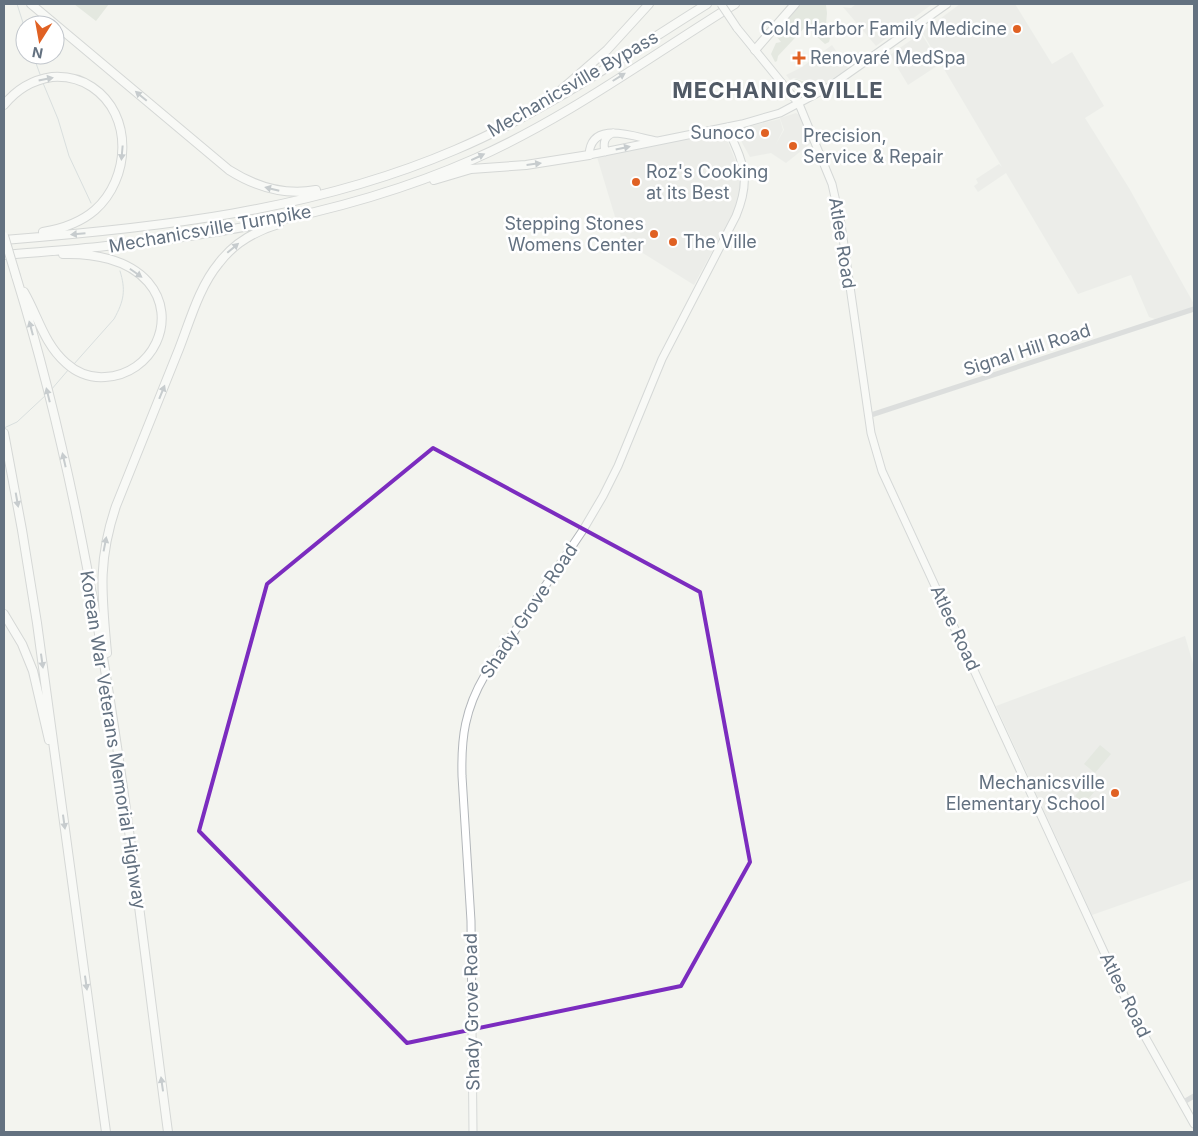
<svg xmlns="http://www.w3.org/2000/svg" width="1198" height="1136" viewBox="0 0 1198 1136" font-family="Inter,sans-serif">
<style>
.built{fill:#e4e5e3}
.green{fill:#d2d9cf}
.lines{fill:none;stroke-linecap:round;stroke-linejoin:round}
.stream{stroke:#bac4ca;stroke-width:1}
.major-casing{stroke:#b2b6ba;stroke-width:9}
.highway-casing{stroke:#b2b5b8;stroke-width:10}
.minor{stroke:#c1c4c8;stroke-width:5}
.major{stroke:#fff;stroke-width:7}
.highway{stroke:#fff;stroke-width:8}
.major-bridge-casing{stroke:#b2b6ba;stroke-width:9;stroke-linecap:butt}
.highway-bridge-casing{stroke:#b2b5b8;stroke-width:10;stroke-linecap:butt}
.major-bridge{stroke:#fff;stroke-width:7}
.highway-bridge{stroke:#fff;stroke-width:8}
.oneway{fill:#929ca6}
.marked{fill:none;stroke:#7b2cbf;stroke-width:4;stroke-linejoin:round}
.poi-dot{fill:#e06123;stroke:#fff;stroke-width:2}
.labels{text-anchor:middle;stroke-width:5;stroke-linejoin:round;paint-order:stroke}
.poi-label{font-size:18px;fill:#637180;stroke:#fff;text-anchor:end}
.street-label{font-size:18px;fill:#637180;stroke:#fff}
.district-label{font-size:22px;font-weight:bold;letter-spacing:1px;fill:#515a66;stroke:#fff}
</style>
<rect width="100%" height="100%" fill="#f3f4ef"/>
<!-- built -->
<path class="built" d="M856,4h74l1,1 -55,41 -33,-39 8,1z
M960,4h55l37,60 20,-12 32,54 -19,12 44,70 65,116v3l-39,12 -6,-2 -18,-42 -53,19 -72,-121 -28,19 -4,-6 4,-3 -2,-4 23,-15 3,3 -80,-135z
M921,33l19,31 -32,21 -18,-30z
M832,45l16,23 -23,16 -12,-1 -19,-5 -4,2 -4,-5 16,-8z
M796,113l4,2 11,28 -25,20 -15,-10 -21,4 -10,-18 -2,-10 42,-10 3,11 -7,14 8,-14 -4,-12z
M723,130l19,47 -2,18 -4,12 -42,78 -72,-45 -25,-83z
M1185,636l9,31v212l-102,36 -96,-209z"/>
<!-- green -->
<path class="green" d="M74,4h35l-13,17z
M801,4h27l-2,1 1,8 -1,12 4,13 -1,4 -4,2 -10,-9 1,-2 -9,-8 -29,31 -1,5 -2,1 -4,-8 5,-11 5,-1 -4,-5 -1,-5z
M796,79l16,5 9,1 1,1c-16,12 -19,14 -32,-3l2,-3z
M1100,745l11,9 -16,19 -11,-9z
M1091,777l9,8 -16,19 -9,-8z"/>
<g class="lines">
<!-- stream -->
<path class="stream" d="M17,4l8,25
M33,55l8,22
M43,83l15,36 11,37 22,47
M74,364l40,-45c10,-18 12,-29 6,-48
M51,390l18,-21
M4,428l13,-6 29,-27"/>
<!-- major casing -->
<g class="major-casing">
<path id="major" d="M737,28l62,76 33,80 9,40 30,209 11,38 252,546 60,107
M657,141c-23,-4 -66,-22 -68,14l153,-31 38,-11 49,-26 118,-83
M605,152c-2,-9 -1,-15 8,-19
M473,1132l-2,-211 -9,-145c-1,-39 3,-67 23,-101l98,-145 20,-34 15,-30 44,-107 74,-143c16,-39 7,-53 -9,-89"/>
</g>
<!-- highway casing -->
<g class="highway-casing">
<path id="highway" d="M31,4l198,166c27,17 55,26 87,20
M755,50l40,-46
M561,90l46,-40 42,-46
M4,105c12,-15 28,-25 48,-28 14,-1 28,2 40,10 42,28 38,92 3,123 -15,13 -34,19 -52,22
M434,180l37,-11 55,-4 63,-10
M4,240c152,-12 309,-29 451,-90 90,-38 170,-95 252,-146
M4,255c34,-3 68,-5 102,-9 125,-12 253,-36 368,-87 93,-41 175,-102 261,-155
M16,276c86,278 114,569 152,856
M24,292c14,24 20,52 42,71 11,10 25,15 39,14 47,-2 75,-58 43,-95 -20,-23 -56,-29 -85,-28
M4,433l18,97 15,93 69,509
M4,614l18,30 11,27 16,69
M107,653c-5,-57 -10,-91 9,-147 21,-52 42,-105 63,-157 11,-28 20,-62 40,-86 15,-20 36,-32 60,-39"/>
</g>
<!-- minor -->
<path class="minor" d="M868,416l326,-107
M1182,1103l12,-7"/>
<!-- major -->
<use href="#major" class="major"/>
<!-- highway -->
<use href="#highway" class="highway"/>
<!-- major-bridge casing -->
<g class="major-bridge-casing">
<path id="major-bridge" d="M721,4l16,24"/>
</g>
<!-- highway-bridge casing -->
<g class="highway-bridge-casing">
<path id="highway-bridge" d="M4,236l12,40"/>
</g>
<!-- major-bridge -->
<use href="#major-bridge" class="major-bridge"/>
<!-- highway-bridge -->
<use href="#highway-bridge" class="highway-bridge"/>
</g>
<!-- one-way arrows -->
<defs><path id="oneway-solid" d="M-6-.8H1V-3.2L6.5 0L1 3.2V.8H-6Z" transform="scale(1.25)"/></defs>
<g class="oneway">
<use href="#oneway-solid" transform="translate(619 77) rotate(-32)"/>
<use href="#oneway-solid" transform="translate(46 79) rotate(-11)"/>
<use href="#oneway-solid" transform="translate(141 96) rotate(-140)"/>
<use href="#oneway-solid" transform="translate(623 148) rotate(-12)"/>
<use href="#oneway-solid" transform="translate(122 153) rotate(95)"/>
<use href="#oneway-solid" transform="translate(478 157) rotate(-25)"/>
<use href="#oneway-solid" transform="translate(534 164) rotate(-7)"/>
<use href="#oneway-solid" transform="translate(272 189) rotate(-166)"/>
<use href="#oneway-solid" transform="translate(78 234) rotate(175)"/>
<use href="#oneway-solid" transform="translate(233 248) rotate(-40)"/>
<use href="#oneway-solid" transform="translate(136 273) rotate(35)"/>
<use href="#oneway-solid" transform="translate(31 328) rotate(-105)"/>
<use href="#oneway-solid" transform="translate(162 392) rotate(-68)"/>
<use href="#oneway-solid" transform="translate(48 395) rotate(-104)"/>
<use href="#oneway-solid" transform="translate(64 460) rotate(-103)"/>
<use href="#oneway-solid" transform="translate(17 500) rotate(80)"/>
<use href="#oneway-solid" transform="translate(105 544) rotate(-79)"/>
<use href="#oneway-solid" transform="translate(42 661) rotate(82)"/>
<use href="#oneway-solid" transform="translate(64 822) rotate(82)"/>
<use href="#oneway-solid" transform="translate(86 983) rotate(82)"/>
<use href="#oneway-solid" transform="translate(162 1084) rotate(-98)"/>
</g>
<!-- marked area -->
<path d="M0 0H1198V1136H0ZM433,448l267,144 50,270 -69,124 -274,57 -208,-212 68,-247z" fill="#f3f4ef" fill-opacity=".55" fill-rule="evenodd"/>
<path class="marked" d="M433,448l267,144 50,270 -69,124 -274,57 -208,-212 68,-247z"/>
<!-- markers -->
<g class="poi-dot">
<circle cx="1017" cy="29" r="5"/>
<path d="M796.5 50.5h5v5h5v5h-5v5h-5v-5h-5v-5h5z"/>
<circle cx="765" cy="133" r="5"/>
<circle cx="793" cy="146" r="5"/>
<circle cx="636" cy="182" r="5"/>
<circle cx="654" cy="234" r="5"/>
<circle cx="673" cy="242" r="5"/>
<circle cx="1115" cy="793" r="5"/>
</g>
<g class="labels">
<!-- poi labels -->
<g class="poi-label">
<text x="1007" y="35">Cold Harbor Family Medicine</text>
<text x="810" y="64" text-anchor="start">Renovaré MedSpa</text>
<text x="755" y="139">Sunoco</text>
<text x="803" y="142" text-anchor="start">Precision,<tspan x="803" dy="21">Service &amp; Repair</tspan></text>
<text x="646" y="178" text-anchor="start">Roz's Cooking<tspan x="646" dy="21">at its Best</tspan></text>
<text x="644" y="230">Stepping Stones<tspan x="644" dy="21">Womens Center</tspan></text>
<text x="683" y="248" text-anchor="start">The Ville</text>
<text x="1105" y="789">Mechanicsville<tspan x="1105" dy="21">Elementary School</tspan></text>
</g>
<!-- street labels -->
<g class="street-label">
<text transform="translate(573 84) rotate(-30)" y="6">Mechanicsville Bypass</text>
<text transform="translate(210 229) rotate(-10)" y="6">Mechanicsville Turnpike</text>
<text transform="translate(842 243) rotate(81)" y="6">Atlee Road</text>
<text transform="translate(1027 350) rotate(-18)" y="6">Signal Hill Road</text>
<text transform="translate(529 611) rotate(-56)" y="6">Shady Grove Road</text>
<text transform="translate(955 628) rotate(65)" y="6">Atlee Road</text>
<text transform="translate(113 740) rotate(81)" y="6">Korean War Veterans Memorial Highway</text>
<text transform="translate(1125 995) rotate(64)" y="6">Atlee Road</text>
<text transform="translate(472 1012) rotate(-91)" y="6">Shady Grove Road</text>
</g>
<!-- district labels -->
<g class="district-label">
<text x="778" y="98">MECHANICSVILLE</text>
</g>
</g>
<!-- border -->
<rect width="1198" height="1136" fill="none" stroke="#637180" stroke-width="10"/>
<!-- north arrow -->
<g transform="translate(40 40) rotate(191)"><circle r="24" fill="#ffffff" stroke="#c1c6cc"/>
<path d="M0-4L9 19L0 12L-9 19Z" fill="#e06123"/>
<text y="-8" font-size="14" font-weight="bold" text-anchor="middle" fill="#637180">N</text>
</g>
</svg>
